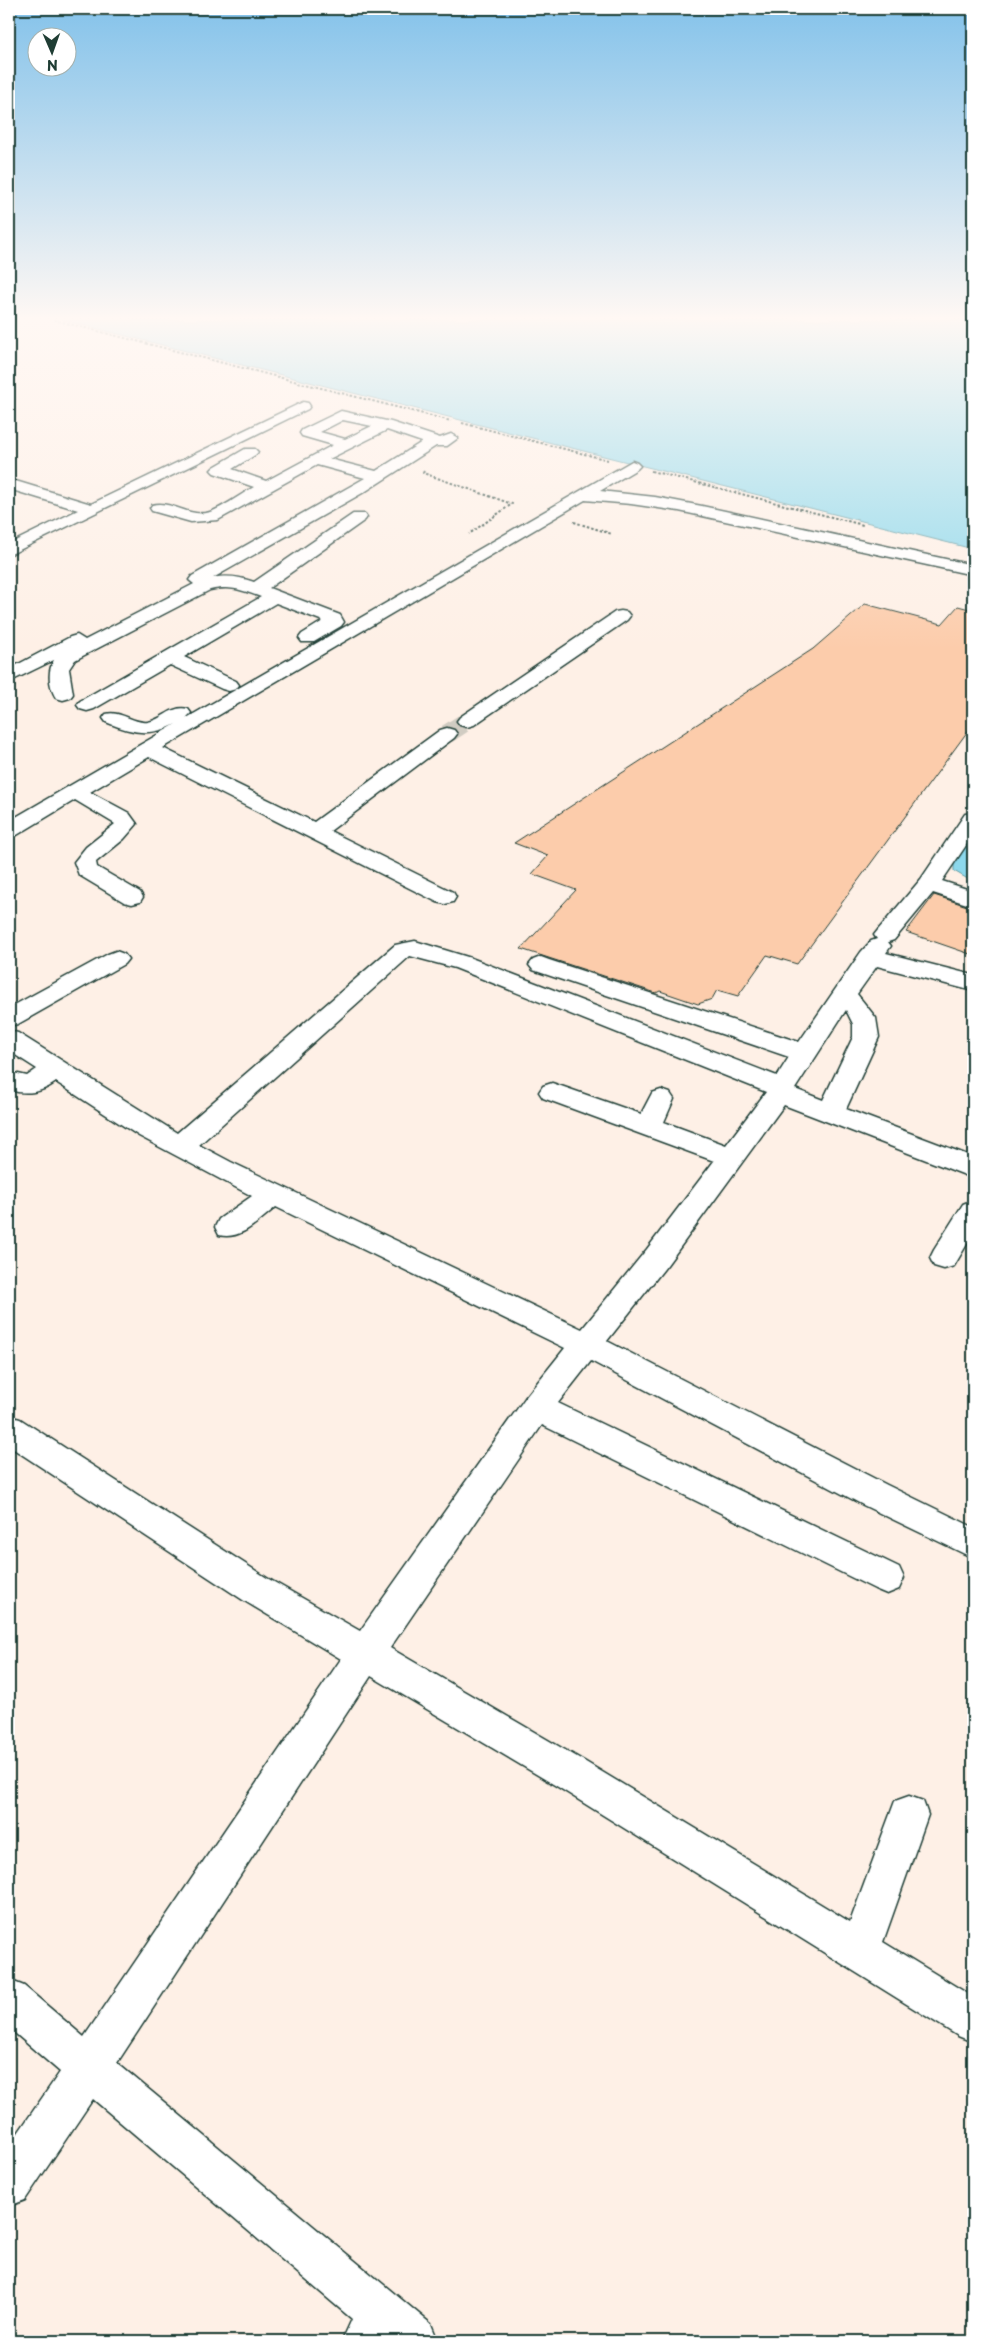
<svg xmlns="http://www.w3.org/2000/svg" width="982" height="2350" viewBox="0 0 982 2350" font-family="'Playpen Sans',sans-serif">
<style>
.water{fill:#8cd8ec;stroke:#609aa2}
.building{fill:#fcccab;stroke:#1f3d34}
.lines{fill:none;stroke-linecap:round;stroke-linejoin:round}
.minor-tunnel{stroke:#d1ccc2;stroke-width:19;stroke-dasharray:19 9;stroke-linecap:butt}
.minor-casing{stroke:#1f3d34;stroke-width:3}
.path{stroke:#1f3d34;stroke-width:2;stroke-dasharray:2.5 2;stroke-linecap:butt}
.minor{fill:#fff;fill-rule:evenodd}
</style>
<rect width="100%" height="100%" fill="#fef0e6"/>
<filter id="ink" filterUnits="userSpaceOnUse"><feTurbulence type="fractalNoise" baseFrequency=".02" numOctaves="2"/><feDisplacementMap in="SourceGraphic" scale="10" xChannelSelector="R" yChannelSelector="G"/><feConvolveMatrix kernelMatrix="1 2 1 2 8 2 1 2 1" color-interpolation-filters="sRGB"/></filter>
<g filter="url(#ink)">
<!-- water -->
<path class="water" d="M63,320h910v229z
M973,831v51l-19,-11v-7z"/>
<!-- building -->
<path class="building" d="M865,604l77,20 16,-18 15,4v114l-176,240 -30,-9 -29,41 -21,-6 -5,9 -14,5 -38,-13 -4,2 -135,-44 55,-59 -44,-16 16,-18 -34,-13 299,-194z
M934,895l39,13v47l-67,-23z"/>
<g class="lines">
<!-- minor-tunnel -->
<path class="minor-tunnel" d="M447,734l20,-13"/>
<!-- minor casing -->
<g class="minor-casing">
<path id="minor" d="M303,402l5,1 2,3 -2,3 -299,146v-11l69,-34 -69,-21v-10l82,25z
M341,411l50,11 49,16 11,-4 7,4 -11,8h-11l-70,45 -153,87c15,-3 27,-1 41,4l99,-68h12l2,3 -2,3 -96,68 71,27 4,7 -3,4 -27,16h-12l-3,-4 3,-4 21,-13 -47,-18 -92,54 52,24 3,4 -3,4 -7,2 -7,-2 -52,-24 -76,44 -7,2 -7,-2 -3,-4 3,-4 181,-104c-19,-7 -31,-12 -51,-7l-135,70 -6,9 4,25 -3,4 -7,2 -7,-2c-7,-11 -9,-27 -2,-38l-45,22v-13l61,-32 7,-2 8,5 109,-56 -5,-4 3,-4 173,-98 -48,-13 -99,55 -27,2 -39,-11 -2,-3 2,-3c18,-5 35,11 54,8 13,-2 35,-19 48,-26l-40,-14 -3,-3 3,-3 31,-18h10l3,3 -3,3 -23,14 34,12 67,-36 -31,-9 -2,-3 2,-3zM343,420l29,6 -27,13 -25,-7zM387,430l35,12 -46,29 -47,-12z
M632,461l5,2 3,3 -3,3 -37,22 55,6 47,9 271,59v10l-294,-64 -48,-7 -46,-4 -422,248 151,74 126,-92 7,-2 7,2 3,4 -3,4 -124,93 123,61 3,5 -3,5 -8,2 -8,-2 -288,-145 -59,35 39,21 8,11 -13,15 -28,23 1,5 43,25 3,5 -3,5 -8,2 -8,-2 -45,-27 -5,-13 12,-15 29,-23 -40,-24 -58,35 -8,1v-15l167,-97c-25,13 -44,9 -70,-2l-3,-4 3,-4c15,-4 27,10 42,8 15,-2 23,-17 40,-13l3,4 -6,6z
M621,611l6,1 3,4 -3,4 -153,105 -7,2 -7,-2 -3,-4 3,-4 155,-105z
M973,813v22l-31,46 31,10v15l-40,-13 -39,47 -6,2 3,4 -5,7 87,22v16l-96,-25 -20,28 19,24 3,19 -33,72 127,48v21l-189,-73 -117,160 -60,76 280,144 86,42v31l-110,-53 -272,-144 -33,42 341,164 5,11 -5,11 -12,5 -12,-5 -333,-164 -152,223 194,113 266,161 45,-121 14,-5 14,5 5,14 -45,127 90,55v45l-15,-6 -400,-249 -187,-111 -254,387 314,261 7,17h-96l10,-22 -259,-220 -68,101 -16,6v-60l51,-74 -51,-44v-48l15,6 60,51 257,-378 -98,-59 -234,-154v-30l11,3 247,159 93,53 165,-233 40,-50 -289,-141c-17,13 -35,34 -57,28l-4,-8 4,-8 33,-23 -113,-60 -83,-54c-15,11 -29,13 -47,8v-18l18,4 10,-7 -28,-18v-20l9,2 159,100 218,-188 20,-4 56,17 306,118 12,-19 -256,-87 -4,-5 4,-5 8,-3 8,3 250,82 62,-90 10,-11 6,-2 -3,-4 4,-5 43,-51 44,-65zM410,956l45,12 311,124 -40,53 -62,-23 10,-23 -4,-6 -9,-3 -9,3 -11,21 -80,-28 -9,-3 -9,3 -4,6 4,6 171,63 -67,88 -65,80 -351,-167 -32,-17zM846,1010l7,14v13l-30,63 -28,-11z
M116,951l8,3 4,5 -4,5 -106,60 -9,2v-18l99,-54z
M973,1200v34l-19,32 -10,3 -10,-3 -4,-8 4,-8 29,-46z"/>
</g>
<!-- path -->
<path class="path" d="M54,320l397,101
M462,423l146,37
M424,471l-1,2 89,31 -43,30
M651,471l212,54
M574,522l38,12"/>
<!-- minor -->
<use href="#minor" class="minor"/>
</g>
</g>
<!-- sky -->
<linearGradient id="sky" x2="0" y2="1"><stop stop-color="#83c2ea"/><stop offset="0.49" stop-color="#fff8f4"/><stop offset="1" stop-color="#fff8f4" stop-opacity="0"/></linearGradient>
<rect width="982" height="649" fill="url(#sky)"/>
<!-- margin -->
<rect width="982" height="2350" fill="none" stroke="#fff" stroke-width="30"/>
<rect x="15" y="15" width="952" height="2320" fill="none" stroke="#1f3d34" stroke-width="2" filter="url(#ink)"/>
<!-- north arrow -->
<g transform="translate(52 52) rotate(178)"><circle r="24" fill="#ffffff" stroke="#a5b1ae"/>
<path d="M0-4L9 19L0 12L-9 19Z" fill="#1f3d34"/>
<text y="-8" font-size="14" font-weight="bold" text-anchor="middle" fill="#1f3d34">N</text>
</g>
</svg>
